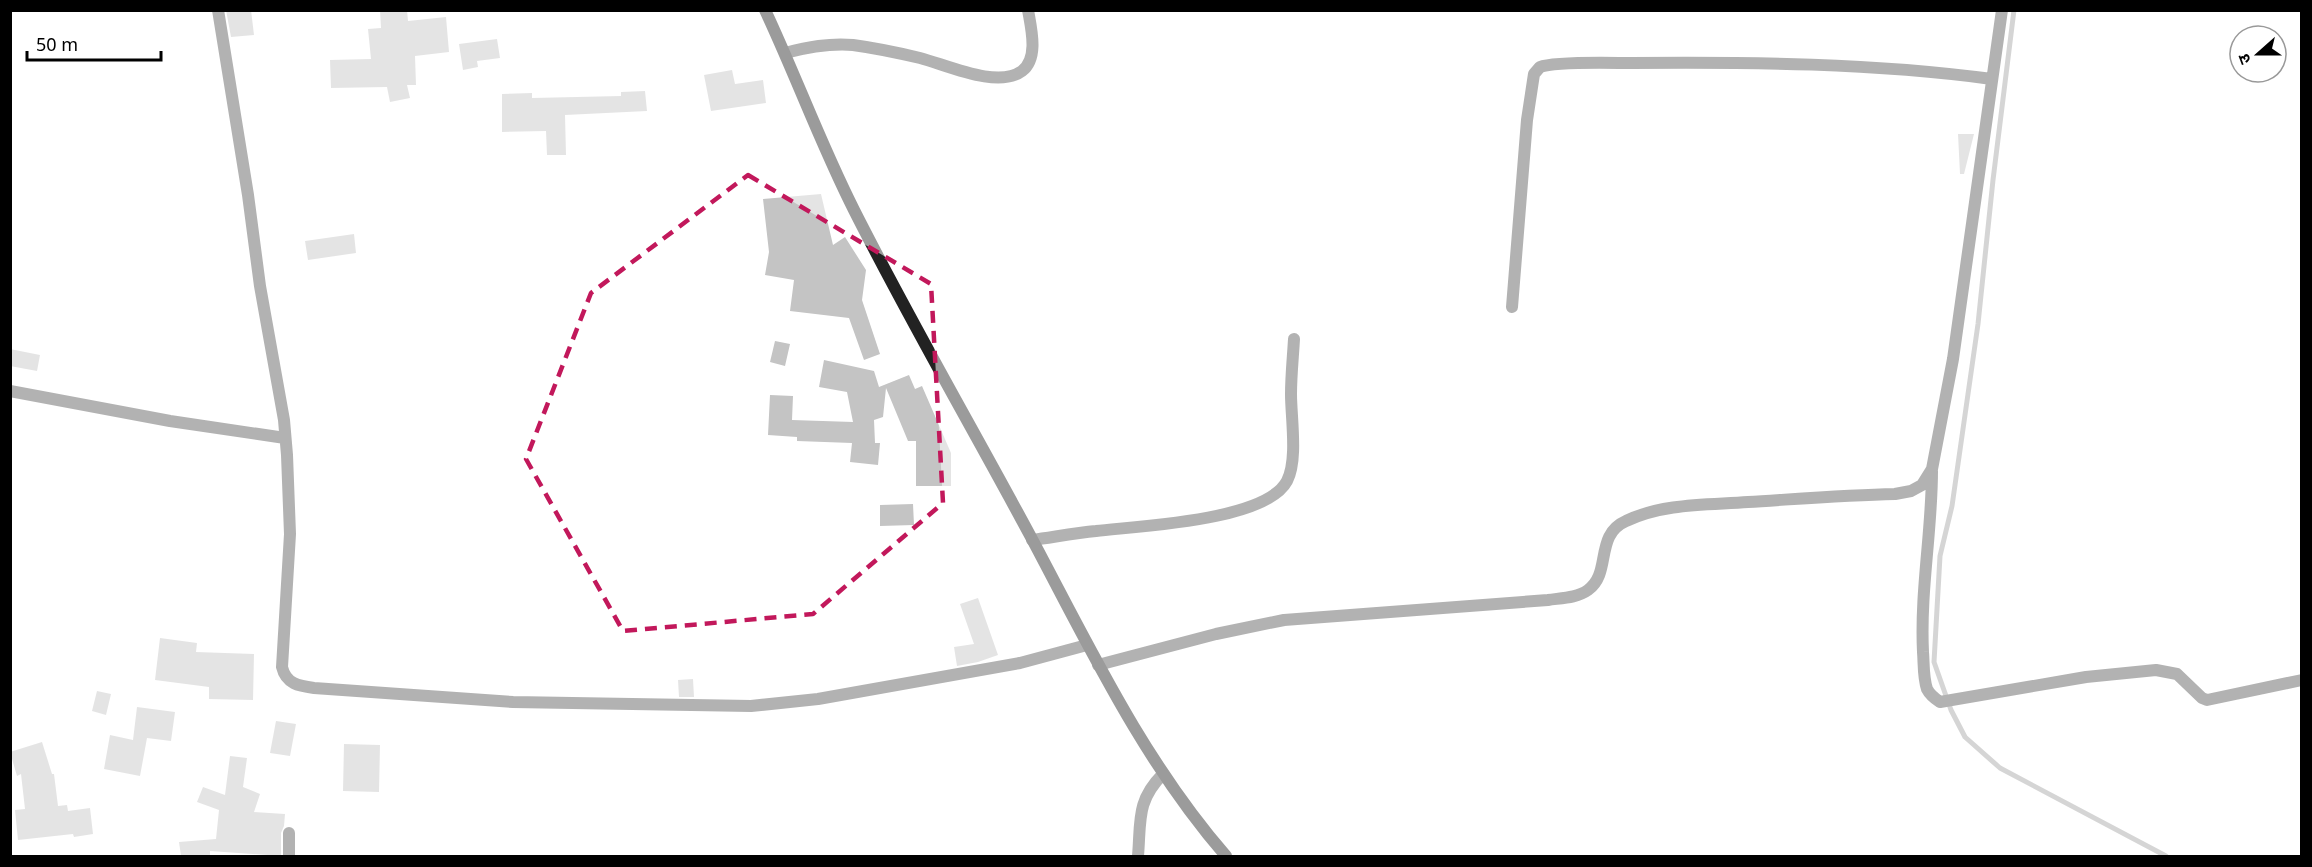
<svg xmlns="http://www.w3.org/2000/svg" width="2312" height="867" viewBox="0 0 2312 867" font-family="'Noto Sans','Noto Sans Devanagari',sans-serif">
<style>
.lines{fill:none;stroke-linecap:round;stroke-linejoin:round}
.stream{stroke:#a3a3a3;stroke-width:5}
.building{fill:#c4c4c4}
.street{stroke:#555;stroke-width:12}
.secondary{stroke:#222;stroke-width:12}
.marked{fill:none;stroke:#c2185b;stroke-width:4.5;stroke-dasharray:12 8;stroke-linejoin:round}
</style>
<rect width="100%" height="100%" fill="#fff"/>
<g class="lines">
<!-- stream -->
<path class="stream" d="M2014,10l-21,170 -15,144 -26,182 -12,50 -6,106 17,48 14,27 35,31 166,88"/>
</g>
<!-- building -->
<path class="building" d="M226,10h25l3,25 -23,2z
M380,10h27l1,11 38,-4 3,35 -34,4 1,29h-9l3,13 -20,4 -3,-15 -56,1 -1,-28 41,-1 -3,-30 13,-1z
M497,39l3,19 -23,3 1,6 -15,3 -4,-26z
M732,70l3,14 28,-4 3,23 -55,8 -7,-36z
M645,91l2,20 -82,4 1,40h-19l-1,-24 -44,1v-38l30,-1v5l89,-2v-4z
M1958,134h16l-10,40h-4z
M821,194l12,51 12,-8 21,33 -4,30 18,54 -16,6 -15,-42 -59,-7 4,-31 -29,-5 4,-23 -6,-53z
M354,234l2,19 -48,7 -3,-19z
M775,341l15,3 -5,22 -15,-4z
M10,349l30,6 -3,16 -27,-5z
M824,360l50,11 5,16 30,-12 6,14 7,-3 29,67v33h-35v-45h-8l-22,-53 -3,29 -9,3 1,23h5l-2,22 -28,-3 2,-19 -55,-2v-4l-29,-2 2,-40 23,1 -1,24 61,2 -6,-30 -28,-5z
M913,504l1,21 -34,1v-21z
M978,598l20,57 -20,7 -21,4 -3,-19 20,-3 -14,-40z
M160,638l37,5 -1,9 58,2 -1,46 -44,-1v-12l-54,-7z
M693,679l1,18h-15l-1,-17z
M97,691l14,3 -5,21 -14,-4z
M137,707l38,5 -4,29 -24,-3 -7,38 -36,-7 6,-34 23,5z
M276,721l20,3 -6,32 -20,-3z
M42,742l10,32h2l4,32 9,-1 1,6 22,-3 3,26 -19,3 -1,-3 -55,6 -3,-30 10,-1 -4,-35 -4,2 -7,-24z
M344,744l36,1 -1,47 -36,-1z
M230,756l17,2 -4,29 17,7 -6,18 31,2 -1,12 -3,7v23l-71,-5v5h-29l-2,-14 37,-3 3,-29 -22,-8 6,-15 22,8z"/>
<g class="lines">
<!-- street -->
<path class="street" d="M218,10l30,185 12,91 24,134 3,35 3,79 -8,133c4,17 17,19 32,21l199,14 238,4 67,-7 202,-36 67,-18
M785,53c23,-6 44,-10 68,-8 22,3 46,8 67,13 27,7 78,31 102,13 17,-13 9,-43 6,-61
M1512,307l15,-187 7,-46 6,-7c15,-6 72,-4 91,-4 120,-1 242,0 361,16
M10,391l160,30 115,17
M1932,471c0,60 -12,120 -9,181 1,12 0,25 4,37 3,6 7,9 13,13l146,-25 70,-7 21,4 25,24 5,2 95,-20
M1032,540c22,-3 43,-7 64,-9 42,-5 170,-10 191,-50 11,-21 4,-63 4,-87 0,-18 2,-37 3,-55
M1098,665l118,-31 68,-14 264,-20c13,-2 29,-2 40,-10 24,-17 6,-55 38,-69 37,-18 82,-16 122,-19 49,-3 98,-7 147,-8l16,-3 11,-6 10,-16 21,-110 49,-349
M289,856v-23
M1138,856c3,-35 -2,-55 25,-82"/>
<!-- secondary -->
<path class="secondary" d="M765,10c31,66 56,135 89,200 56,111 119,219 178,329 58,109 112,223 194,317"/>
</g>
<!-- marked area -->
<path d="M0 0H2312V867H0ZM748,175l183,109 12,219 -130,111 -190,17 -97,-172 65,-166z" fill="#fff" fill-opacity=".55" fill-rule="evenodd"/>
<path class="marked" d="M748,175l183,109 12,219 -130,111 -190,17 -97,-172 65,-166z"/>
<!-- border -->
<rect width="2312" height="867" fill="none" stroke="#000000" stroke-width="24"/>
<!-- north arrow -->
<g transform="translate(2258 54) rotate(249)"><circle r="28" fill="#ffffff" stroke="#999999" stroke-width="1.5"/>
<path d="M0-4.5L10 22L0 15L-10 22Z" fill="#000000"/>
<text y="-9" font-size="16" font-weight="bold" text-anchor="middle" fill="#000000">उ</text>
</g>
<!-- scale -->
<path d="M27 51v9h134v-9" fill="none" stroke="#000000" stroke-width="3"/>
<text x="36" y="51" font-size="18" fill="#000000" stroke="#ffffff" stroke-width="4.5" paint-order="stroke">50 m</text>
</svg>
